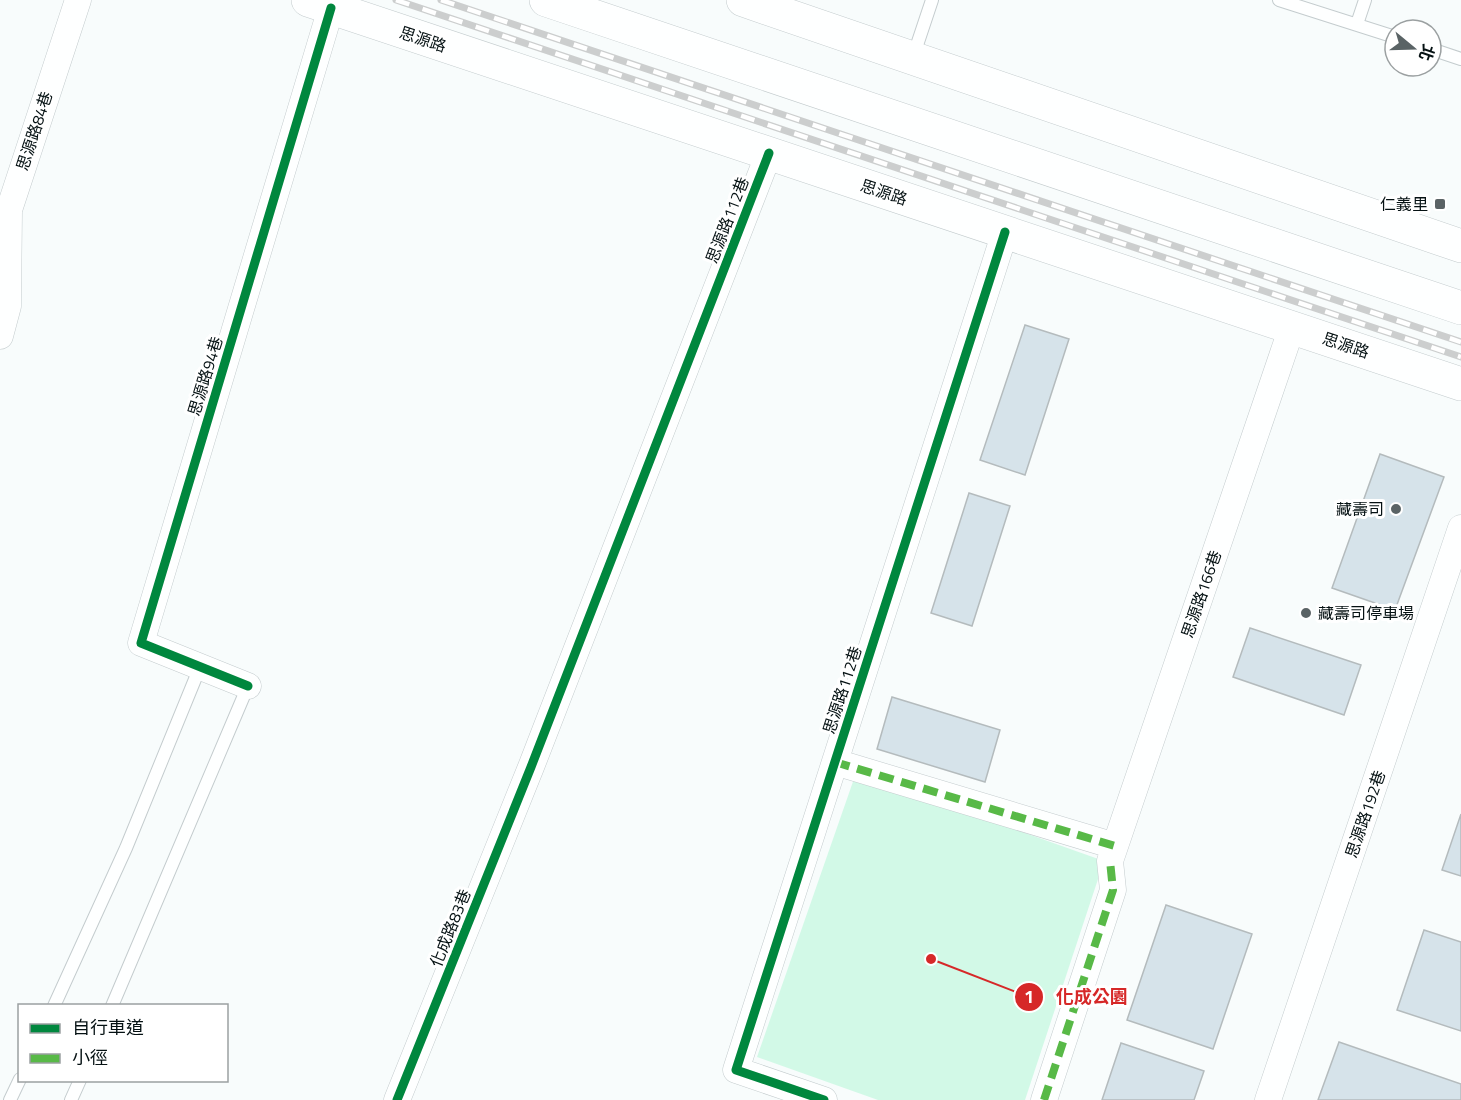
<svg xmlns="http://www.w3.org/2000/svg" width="1461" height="1100" viewBox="0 0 1461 1100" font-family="'Titillium Web','Noto Sans TC',sans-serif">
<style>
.green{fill:#d2f9e7}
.building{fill:#d6e3ea;stroke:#b4bbbd;stroke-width:1.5}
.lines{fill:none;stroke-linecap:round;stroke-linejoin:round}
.lane-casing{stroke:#c4ccce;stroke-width:14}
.street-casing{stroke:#c4ccce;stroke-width:27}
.secondary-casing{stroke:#c4ccce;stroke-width:34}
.lane{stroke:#feffff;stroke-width:12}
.street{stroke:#feffff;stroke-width:26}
.secondary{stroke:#feffff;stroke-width:33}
.rail-casing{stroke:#cccece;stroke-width:7}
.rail{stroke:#fff;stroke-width:4.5;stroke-dasharray:14;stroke-linecap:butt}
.quiet{stroke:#58b947;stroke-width:8;stroke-dasharray:15 8;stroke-linecap:butt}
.cycleway-casing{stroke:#fff;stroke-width:13}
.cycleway{stroke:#00873e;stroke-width:9}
.poi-dot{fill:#5a6365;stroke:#fff;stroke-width:2}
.labels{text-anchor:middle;stroke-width:6;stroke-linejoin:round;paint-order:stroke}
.street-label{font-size:16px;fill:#051113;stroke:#fff}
.poi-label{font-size:16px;fill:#051113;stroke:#fff;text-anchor:end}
.leader{fill:none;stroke:#d62828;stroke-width:2}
.callout-dot{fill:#d62828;stroke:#fff;stroke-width:2}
.mark-label{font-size:18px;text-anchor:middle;font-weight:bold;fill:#fff}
.callout-label{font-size:18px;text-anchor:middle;font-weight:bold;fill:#d62828;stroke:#fff;stroke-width:6;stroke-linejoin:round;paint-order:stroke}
</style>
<rect width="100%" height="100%" fill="#f8fcfc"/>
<!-- green -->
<path class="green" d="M856,773l248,88 -79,239h-147l-121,-43z"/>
<!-- building -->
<path class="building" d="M1025,325l44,14 -44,136 -45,-15z
M1380,454l64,23 -49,133 -63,-22z
M969,493l41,13 -38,120 -41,-13z
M1250,628l111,37 -17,50 -111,-38z
M892,697l108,33 -15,52 -108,-33z
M1461,814v62l-19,-6z
M1166,905l86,29 -39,115 -86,-29z
M1424,930l37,12v89l-64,-21z
M1339,1042l122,42v16h-143z
M1121,1043l83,28 -10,29h-92z"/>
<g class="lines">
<!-- lane casing -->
<g class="lane-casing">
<path id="lane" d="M1279,0l116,37
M1357,24l8,-24
M1431,49l30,10
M913,57l19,-57
M54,1006l72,-158 74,-181
M112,1006l136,-320
M10,1100l10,-21
M71,1100l9,-20"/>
</g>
<!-- street casing -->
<g class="street-casing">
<path id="street" d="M0,336l8,-30 1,-96 69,-210
M248,686l-107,-43 190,-635
M835,762l280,84
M397,1100l134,-333 238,-614
M824,1100l-88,-30 269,-838
M1044,1100l69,-210 -3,-29 182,-534
M1268,1100l193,-572"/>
</g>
<!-- secondary casing -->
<g class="secondary-casing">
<path id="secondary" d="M308,0l1153,384
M546,0l915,308
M743,0l718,246"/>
</g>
<!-- lane -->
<use href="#lane" class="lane"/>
<!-- street -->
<use href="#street" class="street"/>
<!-- secondary -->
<use href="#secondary" class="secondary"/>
<!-- rail casing -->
<g class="rail-casing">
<path id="rail" d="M396,0l1065,357
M441,0l1020,342"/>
</g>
<!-- rail -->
<use href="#rail" class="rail"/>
<!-- quiet -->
<path class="quiet" d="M835,762l280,84
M1044,1100l69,-210 -3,-29"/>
<!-- cycleway casing -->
<g class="cycleway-casing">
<path id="cycleway" d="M248,686l-107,-43 190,-635
M397,1100l134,-333 238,-614
M824,1100l-88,-30 269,-838"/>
</g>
<!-- cycleway -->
<use href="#cycleway" class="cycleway"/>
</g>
<!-- markers -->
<g class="poi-dot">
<rect x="1434" y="198" width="12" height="12" rx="3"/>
<circle cx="1396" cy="509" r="6"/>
<circle cx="1306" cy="613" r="6"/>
</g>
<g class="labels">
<!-- street labels -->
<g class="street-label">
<text transform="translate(423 39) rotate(18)" y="6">思源路</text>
<text transform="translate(34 131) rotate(-72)" y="6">思源路84巷</text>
<text transform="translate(884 192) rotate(18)" y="6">思源路</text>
<text transform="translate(727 220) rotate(-69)" y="6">思源路112巷</text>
<text transform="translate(1346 345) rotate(18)" y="6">思源路</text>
<text transform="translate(205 376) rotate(-73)" y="6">思源路94巷</text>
<text transform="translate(1201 594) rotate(-71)" y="6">思源路166巷</text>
<text transform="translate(842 690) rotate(-72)" y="6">思源路112巷</text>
<text transform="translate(1365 814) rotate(-71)" y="6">思源路192巷</text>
<text transform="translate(450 928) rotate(-68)" y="6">化成路83巷</text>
</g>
<!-- poi labels -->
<g class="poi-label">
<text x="1428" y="210">仁義里</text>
<text x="1384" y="515">藏壽司</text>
<text x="1318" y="619" text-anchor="start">藏壽司停車場</text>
</g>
</g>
<!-- callouts -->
<path class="leader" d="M931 959L1029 997"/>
<g class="callout-dot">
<circle cx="931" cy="959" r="6"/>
<circle cx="1029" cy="997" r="15"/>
</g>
<g class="mark-label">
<text x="1029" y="1003">1</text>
</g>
<g class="callout-label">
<text x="1092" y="1003">化成公園</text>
</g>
<!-- legend -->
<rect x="18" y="1004" width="210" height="78" fill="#ffffff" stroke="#9ba0a1" stroke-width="1.5"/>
<rect x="30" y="1024" width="30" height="9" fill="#00873e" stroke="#9ba0a1" stroke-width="1.5"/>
<text x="72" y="1034" font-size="18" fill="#051113">自行車道</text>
<rect x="30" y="1054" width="30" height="9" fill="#58b947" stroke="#9ba0a1" stroke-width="1.5"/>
<text x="72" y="1064" font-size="18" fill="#051113">小徑</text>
<!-- north arrow -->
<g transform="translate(1413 48) rotate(109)"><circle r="28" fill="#ffffff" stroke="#9ba0a1" stroke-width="1.5"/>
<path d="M0-4.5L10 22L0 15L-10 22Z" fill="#5a6365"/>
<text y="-9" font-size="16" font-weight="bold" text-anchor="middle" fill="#051113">北</text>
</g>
</svg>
